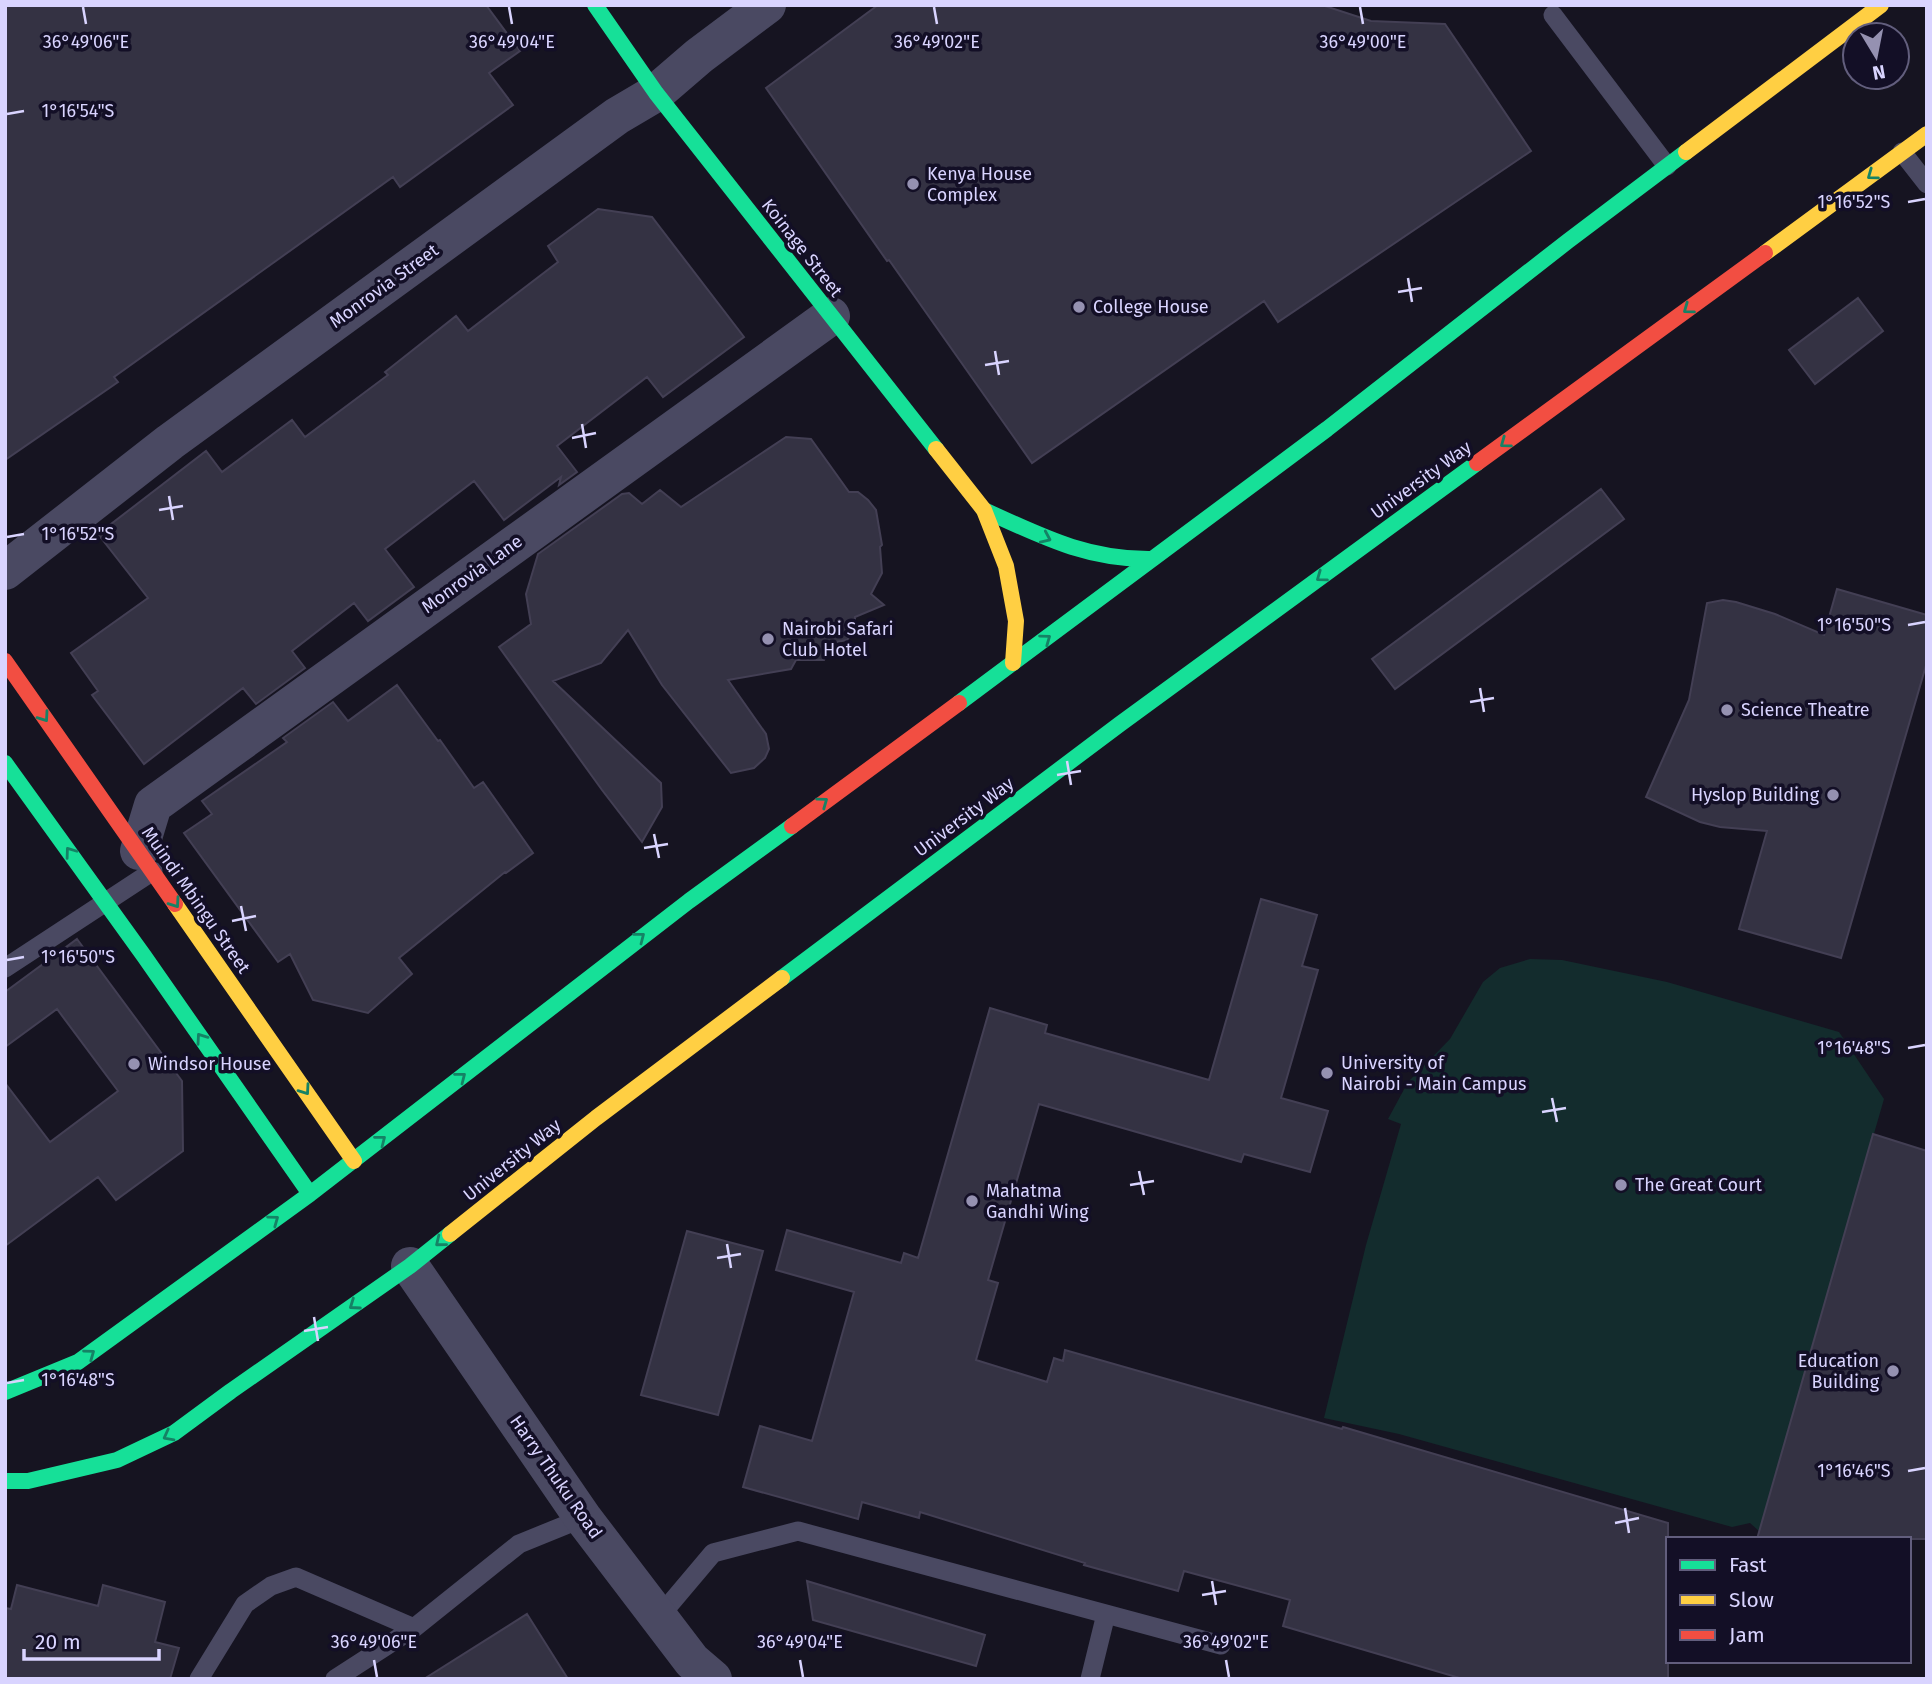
<svg xmlns="http://www.w3.org/2000/svg" width="1932" height="1684" viewBox="0 0 1932 1684" font-family="'Fira Sans',sans-serif">
<style>
.green{fill:#132c2d}
.building{fill:#343243;stroke:#433f54;stroke-width:2}
.lines{fill:none;stroke-linecap:round;stroke-linejoin:round}
.lane{stroke:#4a4962;stroke-width:19}
.street{stroke:#4a4962;stroke-width:38}
.fast{stroke:#16e098;stroke-width:16}
.slow{stroke:#ffcf43;stroke-width:16}
.jam{stroke:#f24e42;stroke-width:16}
.oneway{stroke:#158265}
.ticks{fill:none;stroke:#d9d4ff;stroke-width:2.5}
.poi-dot{fill:#9591b1;stroke:#130f26;stroke-width:2.5}
.labels{text-anchor:middle;stroke-width:7;stroke-linejoin:round;paint-order:stroke}
.poi-label{font-size:18px;fill:#d9d4ff;stroke:#130f26;text-anchor:start}
.street-label{font-size:18px;fill:#d9d4ff;stroke:#130f26}
.ticks-label{font-size:18px;text-anchor:middle;fill:#d9d4ff;stroke:#130f26;stroke-width:7;stroke-linejoin:round;paint-order:stroke}
</style>
<rect width="100%" height="100%" fill="#161421"/>
<!-- green -->
<path class="green" d="M1530,959l32,1 105,22 172,50 45,67 -125,432 -9,-8 -18,4 -333,-93 -75,-16 42,-173 35,-121 -13,-5 20,-37 42,-43 33,-57 17,-14z"/>
<!-- building -->
<path class="building" d="M5,5h481l34,46 -31,22 24,32 -113,82 -7,-10 -279,200 4,5 -113,78z
M878,5h444l49,16 74,3 86,127 -253,171 -14,-21 -232,162 -143,-203 -2,1 -121,-173z
M598,209l54,8 92,120 -81,60 -16,-20 -90,69 20,26 -18,13 2,-8 -57,43 -30,-39 -89,68 29,38 -46,34 -14,-18 -62,48 13,17 -49,36 -13,-16 -99,76 -52,-69 6,-4 -27,-38 77,-55 -50,-64 108,-83 16,21 70,-52 13,17 83,-62 -3,-3 71,-56 12,15 90,-69 -10,-16z
M1858,298l25,33 -68,53 -26,-34z
M786,437l25,2 38,53h9l10,8 8,10 6,35 -2,2 2,26 -11,21 13,11 -29,12v12l-8,11 -16,3 -7,17h-28l-5,9 -63,11 38,54 3,15 -4,9 -11,10 -23,5 -69,-88 -34,-55 -27,33 -48,18 108,102 1,24 -20,35 -40,-52 -103,-143 32,-23 -5,-30 12,-40 84,-60 7,-1 13,11 18,-14 21,17z
M1601,489l23,30 -229,170 -23,-30z
M1837,589l90,26v47l-86,296 -102,-29 28,-98 -47,-4 -20,-5 -54,-25 43,-97 18,-97 16,-3 13,2 39,12 49,21z
M397,685l41,56 2,-1 34,48 9,-6 50,71 -27,20 -1,-1 -106,86 13,16 -44,39 -55,-13 -23,-46 -12,8 -94,-129 28,-19 -10,-13 85,-59 -4,-4 50,-36 15,19z
M1261,899l56,16 -15,51 16,4 -37,128 47,13 -18,61 -66,-18 -3,8 -202,-58 -51,176 10,3 -22,77 71,22 7,-24 9,3 2,-11 277,79 1,-2 325,96v156h-205l-180,-53 7,-26 -106,-29 -6,20 -94,-26 1,-2 -165,-51 -1,6 -57,-16 -4,17 -115,-32 17,-61 52,15 42,-149 -78,-22 11,-40 114,33 3,-10 14,5 72,-250 57,17 -2,8 164,47z
M77,939l105,142 1,70 -67,49 -18,-23 -93,69v-163l45,59 68,-51 -61,-82 -52,38v-55z
M1873,1134l54,17v388h-170z
M687,1231l76,20 -45,164 -77,-20z
M807,1581l178,54 -9,31 -163,-46z
M17,1585l81,21 5,-21 62,17 -10,40 24,6 -9,31h-165v-71l6,1z
M527,1614l41,65h-144z"/>
<g class="lines">
<!-- lane -->
<path class="lane" d="M1553,15l114,151
M1902,152l25,32
M5,968l148,-97
M659,1617l54,-64 85,-22 423,114
M199,1679l46,-75 26,-18 25,-9 118,51
M335,1679l79,-51 105,-84 64,-26
M1090,1679l16,-65"/>
<!-- street -->
<path class="street" d="M5,571l165,-129 447,-326 39,-23 43,-37 68,-51
M139,851l14,-46 678,-489
M410,1266l173,252 109,143 21,18"/>
<!-- fast -->
<path class="fast" d="M595,5l61,88 280,356
M984,510c57,26 103,50 168,49
M959,703l368,-274 241,-188 118,-89
M5,763l139,193 166,238
M782,978l338,-254 357,-261
M5,1392l73,-30 232,-168 379,-293 103,-75
M5,1481h23l89,-21 57,-27 57,-42 179,-125 40,-32"/>
<!-- slow -->
<path class="slow" d="M1686,152l195,-147
M1765,253l162,-119
M936,449l48,61 22,56 10,55 -3,42
M175,904l179,257
M450,1234l146,-116 186,-140"/>
<!-- jam -->
<path class="jam" d="M1477,463l288,-210
M5,661l170,243
M792,826l167,-123"/>
</g>
<!-- one-way arrows -->
<defs><path id="oneway-chevron" d="M-2-3.5L2.5 0L-2 3.5" fill="none" stroke-width="1.6" stroke-linecap="round" stroke-linejoin="round" transform="scale(1.75)"/></defs>
<g class="oneway">
<use href="#oneway-chevron" transform="translate(1872 175) rotate(144)"/>
<use href="#oneway-chevron" transform="translate(1688 309) rotate(144)"/>
<use href="#oneway-chevron" transform="translate(1505 443) rotate(144)"/>
<use href="#oneway-chevron" transform="translate(1046 538) rotate(24)"/>
<use href="#oneway-chevron" transform="translate(1321 577) rotate(144)"/>
<use href="#oneway-chevron" transform="translate(1046 639) rotate(-36)"/>
<use href="#oneway-chevron" transform="translate(44 717) rotate(55)"/>
<use href="#oneway-chevron" transform="translate(823 802) rotate(-36)"/>
<use href="#oneway-chevron" transform="translate(70 852) rotate(-126)"/>
<use href="#oneway-chevron" transform="translate(175 903) rotate(55)"/>
<use href="#oneway-chevron" transform="translate(640 937) rotate(-38)"/>
<use href="#oneway-chevron" transform="translate(201 1038) rotate(-125)"/>
<use href="#oneway-chevron" transform="translate(461 1077) rotate(-38)"/>
<use href="#oneway-chevron" transform="translate(305 1090) rotate(55)"/>
<use href="#oneway-chevron" transform="translate(381 1140) rotate(-38)"/>
<use href="#oneway-chevron" transform="translate(274 1220) rotate(-36)"/>
<use href="#oneway-chevron" transform="translate(440 1242) rotate(141)"/>
<use href="#oneway-chevron" transform="translate(354 1305) rotate(145)"/>
<use href="#oneway-chevron" transform="translate(90 1354) rotate(-36)"/>
<use href="#oneway-chevron" transform="translate(168 1436) rotate(152)"/>
</g>
<!-- ticks -->
<path class="ticks" d="M83,7l3,17M509,7l3,17M934,7l3,17M1360,7l3,17M7,114l17,-3M1908,202l17,-3M1408,278l4,24M1398,292l24,-4M995,351l4,24M985,365l24,-4M582,424l4,24M572,438l24,-5M169,496l4,24M159,510l24,-4M7,537l17,-3M1908,625l17,-3M1480,688l4,24M1470,702l24,-4M1067,761l4,24M1057,775l24,-4M654,834l5,24M644,848l24,-4M241,906l5,25M232,921l24,-5M7,960l17,-3M1908,1048l17,-3M1552,1098l5,24M1542,1112l24,-4M1139,1171l5,24M1130,1185l24,-4M727,1244l4,24M717,1258l24,-4M314,1317l4,24M304,1331l24,-4M7,1383l17,-3M1908,1471l17,-3M1625,1508l4,25M1615,1523l24,-5M1212,1581l4,24M1202,1595l24,-4M374,1660l3,17M800,1660l3,17M1226,1660l3,17"/>
<!-- markers -->
<g class="poi-dot">
<circle cx="913" cy="184" r="7"/>
<circle cx="1079" cy="307" r="7"/>
<circle cx="768" cy="639" r="7"/>
<circle cx="1727" cy="710" r="7"/>
<circle cx="1833" cy="795" r="7"/>
<circle cx="134" cy="1064" r="7"/>
<circle cx="1327" cy="1073" r="7"/>
<circle cx="1621" cy="1185" r="7"/>
<circle cx="972" cy="1201" r="7"/>
<circle cx="1893" cy="1371" r="7"/>
</g>
<g class="labels">
<!-- poi labels -->
<g class="poi-label">
<text x="927" y="180">Kenya House<tspan x="927" dy="21">Complex</tspan></text>
<text x="1093" y="313">College House</text>
<text x="782" y="635">Nairobi Safari<tspan x="782" dy="21">Club Hotel</tspan></text>
<text x="1741" y="716">Science Theatre</text>
<text x="1819" y="801" text-anchor="end">Hyslop Building</text>
<text x="1341" y="1069">University of<tspan x="1341" dy="21">Nairobi - Main Campus</tspan></text>
<text x="148" y="1070">Windsor House</text>
<text x="1635" y="1191">The Great Court</text>
<text x="986" y="1197">Mahatma<tspan x="986" dy="21">Gandhi Wing</tspan></text>
<text x="1879" y="1367" text-anchor="end">Education<tspan x="1879" dy="21">Building</tspan></text>
</g>
<!-- street labels -->
<g class="street-label">
<text transform="translate(802 248) rotate(52)" y="6">Koinage Street</text>
<text transform="translate(384 286) rotate(-36)" y="6">Monrovia Street</text>
<text transform="translate(1421 480) rotate(-36)" y="6">University Way</text>
<text transform="translate(472 574) rotate(-36)" y="6">Monrovia Lane</text>
<text transform="translate(964 817) rotate(-37)" y="6">University Way</text>
<text transform="translate(196 900) rotate(55)" y="6">Muindi Mbingu Street</text>
<text transform="translate(512 1160) rotate(-39)" y="6">University Way</text>
<text transform="translate(556 1477) rotate(55)" y="6">Harry Thuku Road</text>
</g>
</g>
<g class="ticks-label">
<text x="86" y="48">36°49'06"E</text>
<text x="512" y="48">36°49'04"E</text>
<text x="937" y="48">36°49'02"E</text>
<text x="1363" y="48">36°49'00"E</text>
<text x="78" y="117">1°16'54"S</text>
<text x="1854" y="208">1°16'52"S</text>
<text x="78" y="540">1°16'52"S</text>
<text x="1854" y="631">1°16'50"S</text>
<text x="78" y="963">1°16'50"S</text>
<text x="1854" y="1054">1°16'48"S</text>
<text x="78" y="1386">1°16'48"S</text>
<text x="1854" y="1477">1°16'46"S</text>
<text x="374" y="1648">36°49'06"E</text>
<text x="800" y="1648">36°49'04"E</text>
<text x="1226" y="1648">36°49'02"E</text>
</g>
<!-- border -->
<rect width="1932" height="1684" fill="none" stroke="#d9d4ff" stroke-width="14"/>
<!-- legend -->
<rect x="1666" y="1537" width="245" height="126" fill="#130f26" stroke="#625e7d" stroke-width="2"/>
<rect x="1680" y="1560" width="35" height="10" fill="#16e098" stroke="#625e7d" stroke-width="2"/>
<text x="1729" y="1572" font-size="21" fill="#d9d4ff">Fast</text>
<rect x="1680" y="1595" width="35" height="10" fill="#ffcf43" stroke="#625e7d" stroke-width="2"/>
<text x="1729" y="1607" font-size="21" fill="#d9d4ff">Slow</text>
<rect x="1680" y="1630" width="35" height="10" fill="#f24e42" stroke="#625e7d" stroke-width="2"/>
<text x="1729" y="1642" font-size="21" fill="#d9d4ff">Jam</text>
<!-- north arrow -->
<g transform="translate(1876 56) rotate(170)"><circle r="33" fill="#130f26" stroke="#625e7d" stroke-width="2"/>
<path d="M0-5L12 26L0 18L-12 26Z" fill="#9591b1"/>
<text y="-10" font-size="19" font-weight="bold" text-anchor="middle" fill="#d9d4ff">N</text>
</g>
<!-- scale -->
<path d="M24 1649v10h135v-10" fill="none" stroke="#d9d4ff" stroke-width="3.5"/>
<text x="35" y="1649" font-size="21" fill="#d9d4ff" stroke="#130f26" stroke-width="5" paint-order="stroke">20 m</text>
</svg>
